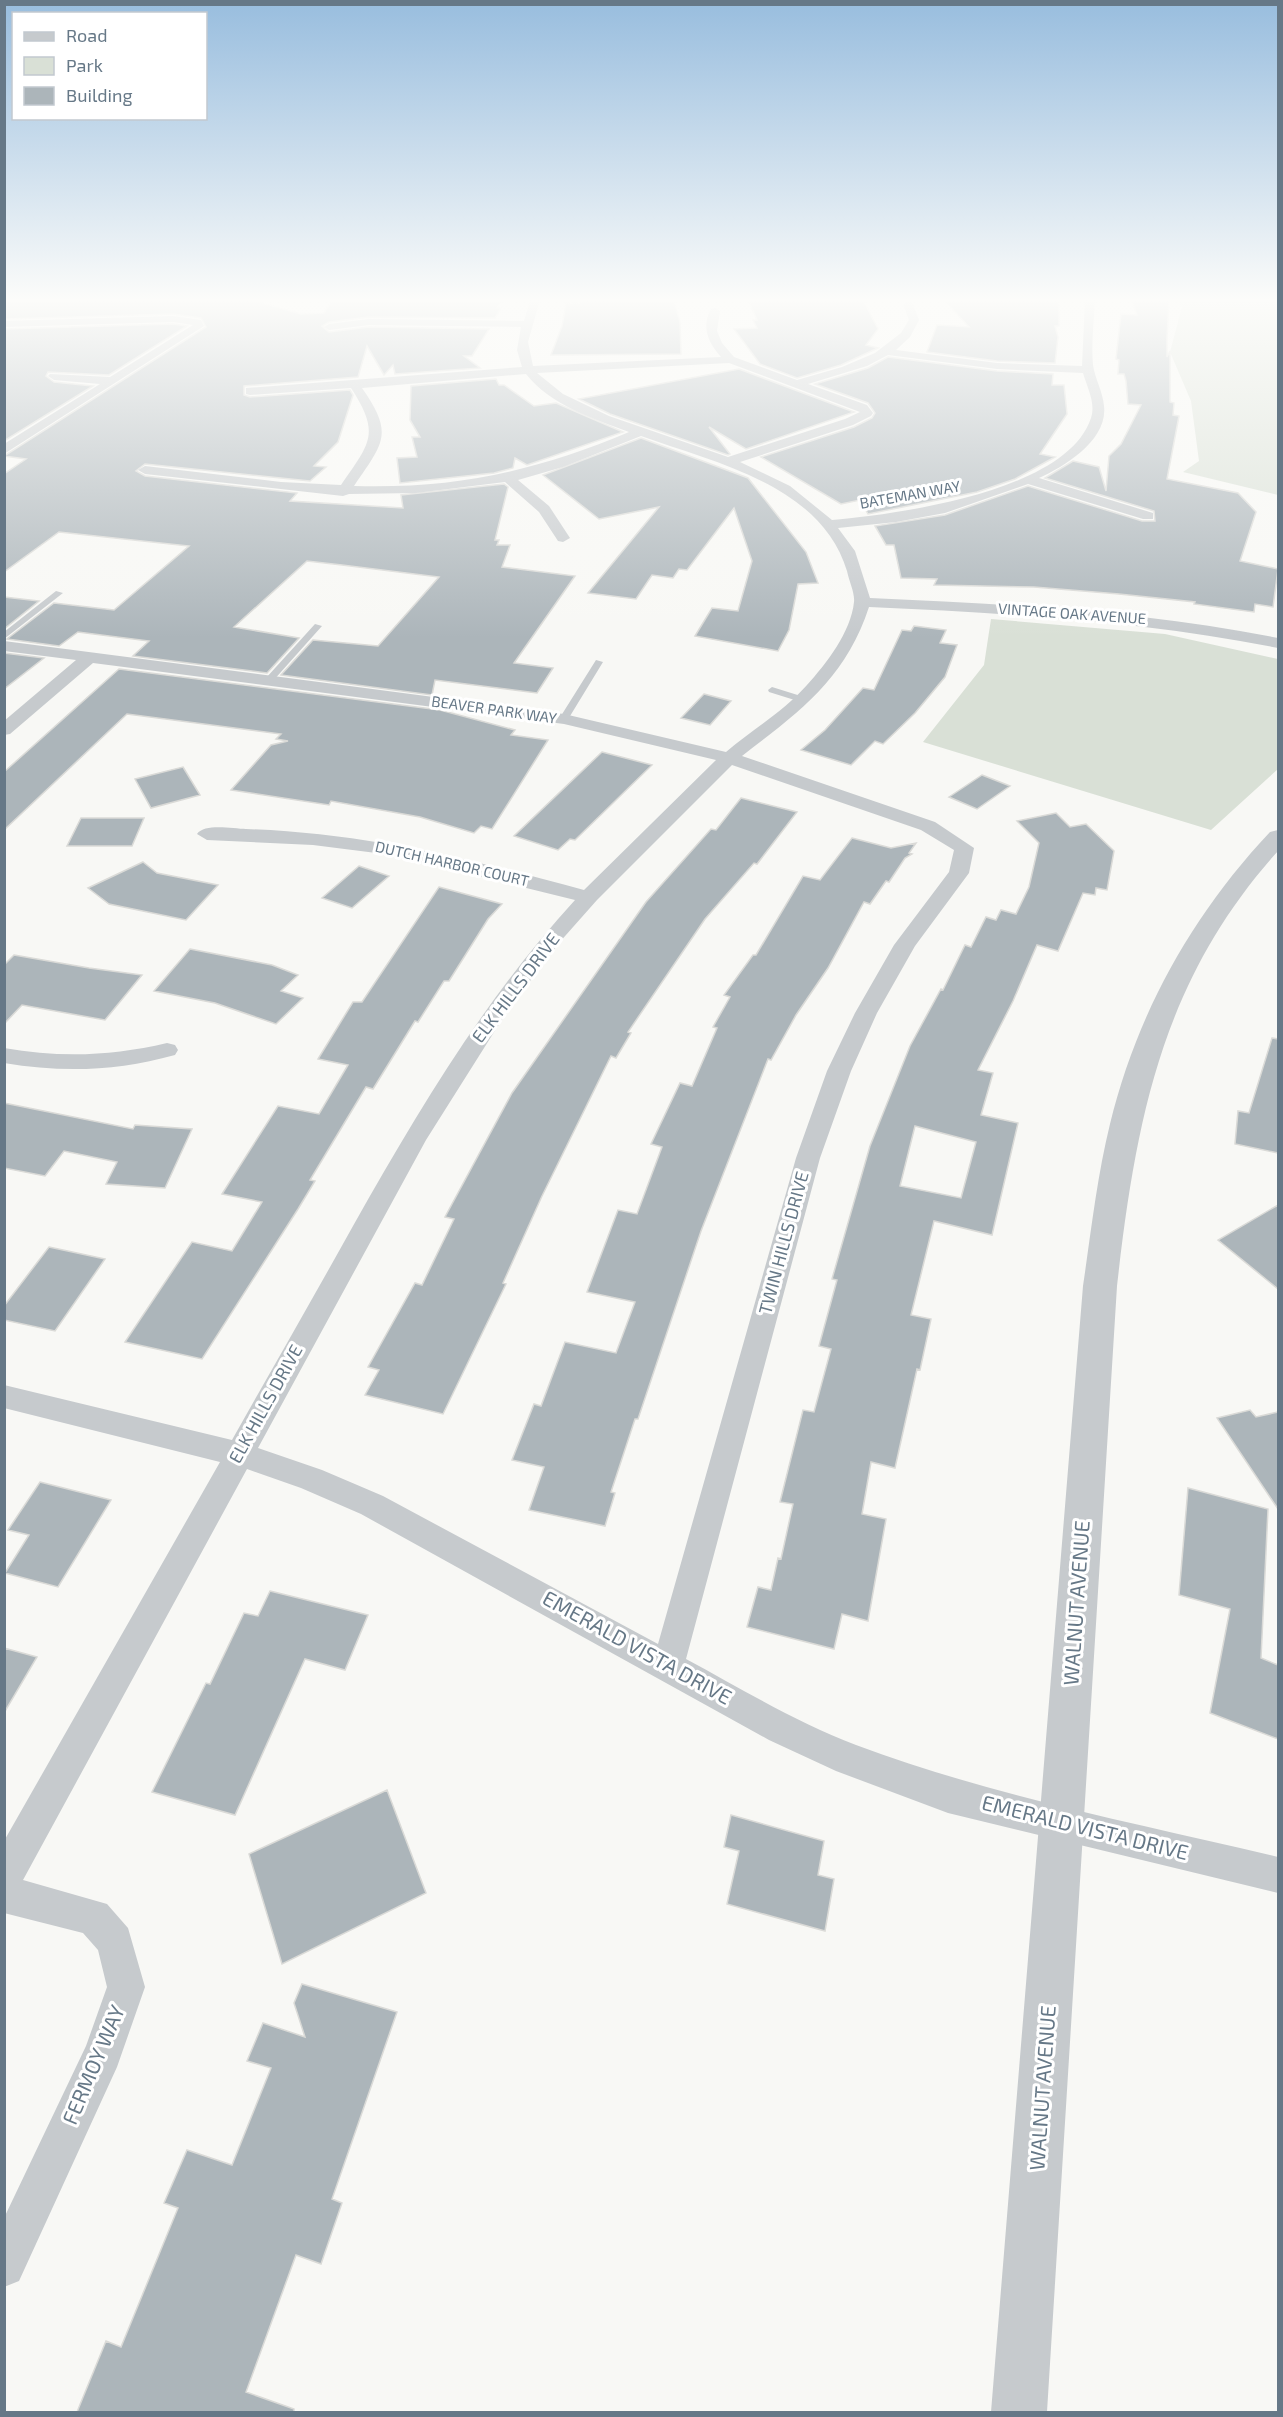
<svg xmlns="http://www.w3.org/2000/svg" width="1283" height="2417" viewBox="0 0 1283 2417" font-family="'Exo 2',sans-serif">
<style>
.green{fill:#d9e0d6}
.building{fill:#acb5ba;stroke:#dadad7;stroke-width:1.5;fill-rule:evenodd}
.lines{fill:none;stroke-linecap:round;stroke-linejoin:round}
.service{fill:#c6cacd;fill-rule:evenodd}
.minor{fill:#c6cacd;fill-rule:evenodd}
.tertiary{fill:#c6cacd;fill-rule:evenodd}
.labels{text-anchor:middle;stroke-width:6;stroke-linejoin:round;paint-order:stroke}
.far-street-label{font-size:15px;fill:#667887;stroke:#fff}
.street-label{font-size:18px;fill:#667887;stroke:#fff}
.near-street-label{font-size:21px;fill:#667887;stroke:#fff}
</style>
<rect width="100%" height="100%" fill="#f8f8f5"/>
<!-- green -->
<path class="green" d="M1178,300h100v195l-95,-23 16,-11 -8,-60 -21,-49 12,-45z
M991,619l174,15 113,25v110l-67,61 -288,-88 61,-77z"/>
<!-- building -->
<path class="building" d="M92,300h160l49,14 23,-1 7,-12h170l-4,7h4l-6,10 -126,-1 -40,5 -7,4 7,6 40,-5 120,2 -17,27h-8l16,12 -85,6 -2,-9 -9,10 -17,-29 -9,31 -114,9v9l6,2 100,-7 3,5 -15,47 -24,24 12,1 -16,14 -165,-17 -9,7 9,5 152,17 -7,8 113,7 -2,-13 103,-11 4,3 -13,53h4l-2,5h13l-8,22 73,9 -61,87 39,5 -16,25 -102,-13 -3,15 -151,-20 32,-35 65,6 61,-69 -97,-12 -35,-4 -73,66 65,11 -32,35 -134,-17 16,-15 -71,-9 -19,14 -52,-7 47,-36 60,7 75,-64 -130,-14 -55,40v-98l22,-15 -22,-3 202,-129 -5,-9 -28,-4 -169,5v-17z
M580,300l94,1 6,21 1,32 -130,1 11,-29 4,-23h14z
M748,300h115l15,29 -12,16 12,3 -37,17 -44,13 -37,-14 -26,-35 23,-1 -4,-8h4z
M944,300h115v26h-4l3,11 -3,26 -58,-2 -70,-9 10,-27 32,2z
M1132,300h37l-2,38v19l3,-6v51l4,1 -1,12 6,1 -12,63 71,14 18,19 -16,49 38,8 -5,38 -18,-3 -1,8 -60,-8 1,-2 -76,-8 -85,-7 -100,-2 3,-6 -36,-1 -7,-33h-8l-11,-19 70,-11 83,-29 114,35h13l-1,-10 -109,-33 28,-17 26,6 7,24 3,-35 12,-12 20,-39 -13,-1 -2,-23 -2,-7h-6l1,-14 -3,-1 5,-45 16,1z
M173,324l14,2 -78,49 -61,-3 -2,4 8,6 39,4 -89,55v-112z
M888,357l109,14 56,3 -1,11h12l3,29 -27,40 15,3 -40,22 -38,13 -109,22 -8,-14 -19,4 -80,-47 93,-30 18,-9 3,-5 -7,-10 -53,-19 53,-16z
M739,369l115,43 -108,37 -37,-22 21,27 -2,1 -118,-41 -31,-15z
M496,379l3,6h5l30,21 22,-3 67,29 -96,33 -12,-7 -2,10 -19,5 -94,10 -3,-25 20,-1 -5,-20h8l-10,-17 1,-34z
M641,438l107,40 58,74 12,31 -20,1 -9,46 -11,21 -83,-15 17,-28 26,3 14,-50 -18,-53 -47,62 -8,-1 -6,9 -21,-3 -16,24 -48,-6 71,-86 -60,12 -56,-44z
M4,597l35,4 -35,28z
M914,626l32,4 -6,13 17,2 -12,32 -30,36 -32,31 -8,-3 -24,24 -50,-15 24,-20 38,-42 11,2 28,-60 9,1z
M4,653l40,5 -40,31z
M119,669l321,41 75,20 -4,5 37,5 -56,89 -11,-3 -7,7 -54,-16 -89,-16 -2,4 -98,-15 40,-45 17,-4 -12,-2 5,-5 -154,-20 -123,116v-58z
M704,694l27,7 -21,24 -29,-7z
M602,752l50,13 -77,75 -5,-1 -12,11 -44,-14z
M183,767l17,28 -49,13 -16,-29z
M982,775l28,11 -33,23 -28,-12z
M741,798l56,14 -40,52 -3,-1 -49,56 -77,113 3,1 -15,25 -5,-2 -69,140 -39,87 3,1 -63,130 -78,-19 14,-25 -11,-3 47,-84 7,2 32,-66 -9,-2 67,-124 134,-191 65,-73 5,1z
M1056,813l14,14 16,-3 28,27 -7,39 -11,-2 -1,7 -12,-2 -25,58 -21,-6 -24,56 -35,69 15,3 -12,42 37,8 -26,112 -58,-14 -23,94 20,4 -11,51 -3,-1 -22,99 -24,-6 -9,52 24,5 -18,102 -26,-7 -8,35 -87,-22 11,-40 13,3 7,-32 3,1 12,-55 -13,-2 23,-92 11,2 17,-63 -12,-3 18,-66 -5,-1 38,-133 40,-100 31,-57 2,1 22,-45 6,2 15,-30 10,3 5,-10 15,4 13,-27 10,-44 -22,-22zM915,1126l61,16 -15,56 -61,-12z
M81,818h63l-12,28h-65z
M852,838l39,10 25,-5 -7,10 3,1 -7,4 -16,24 -3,-1 -16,23 -6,-2 -36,66 -32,47 -25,45 -3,-1 -67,172 -63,188h-3l-24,73 4,1 -10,33 -76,-16 15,-43 -32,-7 22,-56 7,2 24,-64 51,11 19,-51 -48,-10 31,-82 19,4 25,-67 -11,-3 29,-61 12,3 25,-58 -4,-1 17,-30 -6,-2 29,-40h3l47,-79 17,4z
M143,862l14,11 61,12 -32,35 -77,-16 -21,-16z
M359,866l30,10 -37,32 -30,-10z
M439,887l63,17 -14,15 -39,62h-5l-26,41 -3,-1 -42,68 -7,-2 -56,93 5,1 -17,28 -96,150 -77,-17 67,-100 40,9 30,-49 -40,-8 56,-88 41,8 29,-49 -30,-6 35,-57h9z
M190,949l82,16 26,10 -17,16 22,7 -27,26 -61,-21 -61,-12z
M14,955l75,13 53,7 -37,45 -83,-15 -18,19v-59z
M1272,1038l6,1v114l-43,-9 3,-33 11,2z
M4,1103l129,26 2,-4 57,4 -27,59 -59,-4 11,-22 -53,-11 -19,25 -41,-8z
M1278,1205v84l-60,-49z
M49,1247l56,12 -50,72 -51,-11v-14z
M1250,1410l6,7 22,-5v97l-61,-91z
M40,1482l71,18 -53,87 -53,-14 24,-38 -21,-5z
M1188,1488l80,21 -7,149 17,7v74l-68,-26 20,-104 -51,-14z
M270,1591l98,24 -23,55 -40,-11 -70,156 -83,-23 54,-109 4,1 34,-71 14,3z
M4,1648l33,9 -33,56z
M387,1790l39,103 -144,71 -33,-110z
M731,1815l93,26 -6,34 16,4 -9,52 -98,-27 12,-53 -15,-4z
M302,1984l95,28 -65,187 10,4 -21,61 -25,-9 -50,137 48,17v3h-217l29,-71 15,6 57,-139 -14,-5 23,-53 45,15 39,-97 -24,-7 16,-38 42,14 -11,-34z"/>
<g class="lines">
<!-- service -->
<path class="service" d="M56,591l7,2 -59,46v-7z
M315,624l7,2 -50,56h-6v-4z
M596,660l7,2 -36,59h-6l-2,-2z
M772,687l32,10 2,2 -5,3 -32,-10 -1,-2z"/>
<!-- minor -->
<path class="minor" d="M530,300h10l-12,42 5,24 188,-9c-13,-15 -20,-30 -10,-48l4,-1 5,3 -3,20 5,12 12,14 63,23 45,-13 33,-14 26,-20 8,-13 -6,-16 5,-3 5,3 6,16 -9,17 -14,13 101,13 85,3 3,-66h10c-1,21 -4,43 -2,65 2,14 10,27 11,41 4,34 -39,60 -65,72l114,35v6h-10l-115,-35 -83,29 -49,9 -58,6 17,23 15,47c137,6 273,13 408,40v10c-135,-27 -272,-35 -409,-41 -24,73 -70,105 -127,149l193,66 39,26 -5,25 -54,73 -38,67 -26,58 -31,87 -134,501c56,30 111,64 170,86 136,51 281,78 422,112v36l-330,-80 -112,-42 -67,-31 -408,-226 -60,-26 -54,-19 -224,411 84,24 21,24 17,59 -28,80 -98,214 -15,6v-69l82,-172 21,-59 -9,-37 -15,-17 -79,-20v-72l216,-379 -216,-54v-23l228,55c40,-71 81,-142 121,-214 65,-115 132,-228 222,-326l-183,-45 -79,-10 -106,-5 -10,-6c8,-11 36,-5 49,-5 118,4 224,30 338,61l132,-130 -152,-36 -471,-61 -83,71 -6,1v-14l72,-61 -72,-9v-10l560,73 162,38c27,-23 57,-40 81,-67 19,-21 44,-53 47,-83 1,-9 -5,-21 -7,-31 -26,-86 -131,-108 -206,-135l-78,31 -45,13 31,26 21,32 -7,4 -5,-1 -19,-29 -34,-30 -89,11 -67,1 -6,2 -198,-22 -7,-4 7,-4 136,16 60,3c29,-42 40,-51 10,-97l-101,7 -4,-1v-6l276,-21 -5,-17 4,-23 -152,-2 -40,5 -5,-3 5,-3 40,-5 155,2zM888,355l109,14 86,4c4,14 13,30 8,45 -24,74 -193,96 -259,102l-42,-34 -50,-24 113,-37 18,-9 2,-3 -6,-8 -59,-21 59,-18zM729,363l131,49 -15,7 -117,38 -119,-41 -46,-22 -26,-21zM526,374c24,31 68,45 103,58 -93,39 -173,57 -275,54 30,-44 40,-52 8,-98zM732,765l189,65 33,20 -5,22 -55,73 -39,68 -28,58 -31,87 -138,486 -275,-148 -61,-26 -64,-22 168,-308 82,-130 50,-66 39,-44z
M173,316l28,4 3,6 -200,128v-10l96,-60 -46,-4 -6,-4 2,-2 60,3 83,-52 -20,-3 -169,5v-6z
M167,1043l8,2 3,5 -3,5c-58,16 -111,18 -171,8v-15c57,10 108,8 163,-5z"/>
<!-- tertiary -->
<path class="tertiary" d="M1278,830v21c-116,129 -142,268 -161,435l-70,1126h-56l92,-1126c8,-54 14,-109 27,-162 27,-111 82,-209 160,-292z"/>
</g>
<!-- sky -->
<linearGradient id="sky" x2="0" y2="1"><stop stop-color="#98bdde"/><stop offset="0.47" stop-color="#fcfcfa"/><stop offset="1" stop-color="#fcfcfa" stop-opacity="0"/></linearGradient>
<rect width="1283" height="638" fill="url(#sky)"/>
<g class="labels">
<!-- far-street labels -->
<g class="far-street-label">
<text transform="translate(910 495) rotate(-10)" y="5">BATEMAN WAY</text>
<text transform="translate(1072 614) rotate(4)" y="5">VINTAGE OAK AVENUE</text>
<text transform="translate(494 710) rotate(8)" y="5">BEAVER PARK WAY</text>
<text transform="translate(452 864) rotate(13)" y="5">DUTCH HARBOR COURT</text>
</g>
<!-- street labels -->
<g class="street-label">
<text transform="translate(516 988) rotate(-53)" y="6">ELK HILLS DRIVE</text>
<text transform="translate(784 1243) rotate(-75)" y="6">TWIN HILLS DRIVE</text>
<text transform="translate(266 1404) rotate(-61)" y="6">ELK HILLS DRIVE</text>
</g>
<!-- near-street labels -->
<g class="near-street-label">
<text transform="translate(1077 1603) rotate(-86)" y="7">WALNUT AVENUE</text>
<text transform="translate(637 1648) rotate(29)" y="7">EMERALD VISTA DRIVE</text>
<text transform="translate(1085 1828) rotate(14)" y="7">EMERALD VISTA DRIVE</text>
<text transform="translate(94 2065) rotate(-67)" y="7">FERMOY WAY</text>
<text transform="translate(1043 2088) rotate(-86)" y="7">WALNUT AVENUE</text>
</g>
</g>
<!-- border -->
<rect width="1283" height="2417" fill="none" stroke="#667887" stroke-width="12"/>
<!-- legend -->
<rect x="12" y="12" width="195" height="108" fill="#ffffff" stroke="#c2c9cf" stroke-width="1.5"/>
<rect x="24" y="32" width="30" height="9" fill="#c6cacd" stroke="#c2c9cf" stroke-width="1.5"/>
<text x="66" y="42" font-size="18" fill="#667887">Road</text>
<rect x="24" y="57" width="30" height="18" fill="#d9e0d6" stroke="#c2c9cf" stroke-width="1.5"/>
<text x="66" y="72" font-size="18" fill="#667887">Park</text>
<rect x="24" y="87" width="30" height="18" fill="#acb5ba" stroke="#c2c9cf" stroke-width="1.5"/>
<text x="66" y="102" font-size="18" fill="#667887">Building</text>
</svg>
